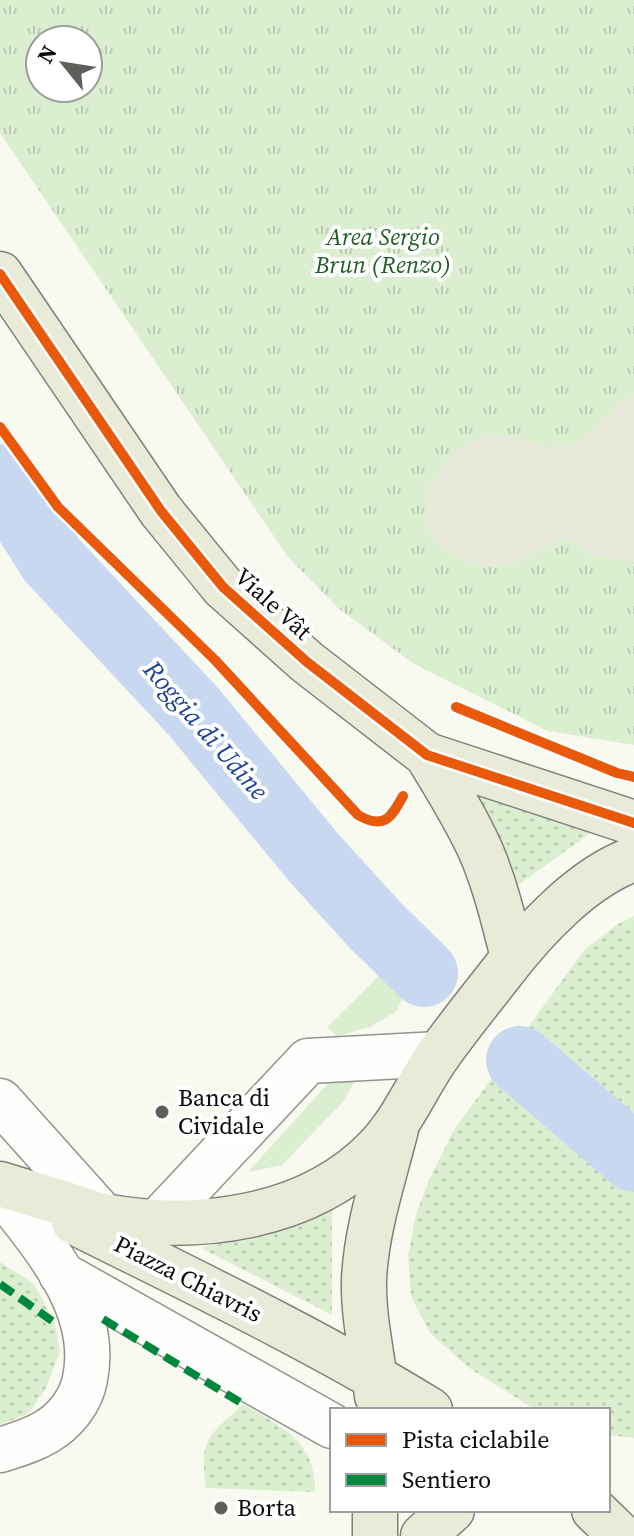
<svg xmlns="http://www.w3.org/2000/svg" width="634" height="1536" viewBox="0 0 634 1536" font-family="'Source Serif 4',serif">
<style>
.grass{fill:url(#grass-dots)}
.park{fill:url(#park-tufts);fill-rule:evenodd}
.garden{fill:#dbeed0}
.plaza{fill:#e8e9db}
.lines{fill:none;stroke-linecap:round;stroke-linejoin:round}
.canal{stroke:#c8d8f0;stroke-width:68}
.minor-casing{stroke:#92938e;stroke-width:47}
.major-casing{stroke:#7f807b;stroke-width:47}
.minor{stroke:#fefefd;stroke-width:44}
.major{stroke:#eaead9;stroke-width:44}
.quiet{stroke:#00873e;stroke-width:8;stroke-dasharray:16 8;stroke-linecap:butt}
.cycleway-casing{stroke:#fff;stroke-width:15}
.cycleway{stroke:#e8590c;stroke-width:10}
.poi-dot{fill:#5e5f5b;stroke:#fff;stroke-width:3}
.labels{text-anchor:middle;stroke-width:8;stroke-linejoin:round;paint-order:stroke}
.park-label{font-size:24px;font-style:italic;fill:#215e24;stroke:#fff}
.street-label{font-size:24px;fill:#0b0b0b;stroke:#fff}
.poi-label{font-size:24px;fill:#0b0b0b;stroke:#fff;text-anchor:start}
.water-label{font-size:26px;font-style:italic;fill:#1e4194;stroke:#fff}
</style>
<defs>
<pattern id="grass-dots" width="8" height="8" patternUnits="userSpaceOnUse" patternTransform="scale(2)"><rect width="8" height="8" fill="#dbeed0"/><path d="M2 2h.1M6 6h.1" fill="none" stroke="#bbcbb1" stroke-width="1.8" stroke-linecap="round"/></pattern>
<pattern id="park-tufts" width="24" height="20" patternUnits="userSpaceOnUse" patternTransform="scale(2)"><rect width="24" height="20" fill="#dbeed0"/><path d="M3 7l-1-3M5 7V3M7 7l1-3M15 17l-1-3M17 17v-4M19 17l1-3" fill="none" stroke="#bbcbb1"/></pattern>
</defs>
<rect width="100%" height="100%" fill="#f8faef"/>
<!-- grass -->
<path class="grass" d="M476,792l122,36 -80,57z
M634,916v522l-26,-3v-25h-72l-67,-42 -39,-35 -19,-37 -3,-40 8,-42 14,-36 24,-48 130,-180 34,-26z
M332,1212v103l-131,-67z
M0,1262l34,22 21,39 5,29 -15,38 -17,24 -28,11z
M243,1404c38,23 73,36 72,88l-109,-4c-7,-50 2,-51 37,-84z"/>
<!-- park -->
<path class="park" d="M0,0h634v745l-86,-14 -134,-67 -76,-56 -50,-51 -288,-424zM40,40h48v48h-48z"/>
<!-- garden -->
<path class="garden" d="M391,964l18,19 -12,28 -27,16 -33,9 -10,-9z
M332,1079l23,2 -12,21 -61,63 -34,7z"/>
<!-- plaza -->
<path class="plaza" d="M634,393v169l-43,-8 -27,-17 -52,26 -22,4 -31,-8 -22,-17 -11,-16 4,-40 24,-35 34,-17 23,2 34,12 31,-4z"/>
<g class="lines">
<!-- canal -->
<path class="canal" d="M0,478l52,82 141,151 121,147 61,67 49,48
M520,1060l114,98"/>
<!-- minor casing -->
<g class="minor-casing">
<path id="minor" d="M0,1101l103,115
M0,1189c41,54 100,117 85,190 -4,22 -20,42 -39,53 -15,9 -30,13 -46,18
M158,1221l150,-160 131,-7
M61,1274l271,152"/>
</g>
<!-- major casing -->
<g class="major-casing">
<path id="major" d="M0,274l161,237 62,76 84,75 120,93 207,68
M427,755c19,32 40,64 55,99 14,33 22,68 31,103
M0,1184c23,7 46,14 69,21 12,4 24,9 35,11 93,17 204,3 272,-67 27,-27 41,-64 63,-95 20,-28 42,-55 63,-82 32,-42 81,-95 132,-113
M74,1222c120,60 242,118 356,188
M377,1396c-4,-39 -14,-77 -13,-116 2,-50 20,-103 32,-151
M594,1510l27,26
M375,1536v-26
M423,1536l29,-26"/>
</g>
<!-- minor -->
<use href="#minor" class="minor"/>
<!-- major -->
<use href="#major" class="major"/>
<!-- quiet -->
<path class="quiet" d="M0,1284l55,39
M103,1319l140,85"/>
<!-- cycleway casing -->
<g class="cycleway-casing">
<path id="cycleway" d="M0,274l161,237 62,76 84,75 120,93 207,68
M0,427l58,80 157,153 143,155c26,15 33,3 45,-19
M456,707l161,66 17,4"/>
</g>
<!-- cycleway -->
<use href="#cycleway" class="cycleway"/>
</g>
<!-- markers -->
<g class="poi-dot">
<circle cx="162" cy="1112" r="8"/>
<circle cx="221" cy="1508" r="8"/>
</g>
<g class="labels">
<!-- park labels -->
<g class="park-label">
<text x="383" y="245">Area Sergio<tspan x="383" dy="28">Brun (Renzo)</tspan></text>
</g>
<!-- street labels -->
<g class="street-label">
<text transform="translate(273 604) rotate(42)" y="8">Viale Vât</text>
<text transform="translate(188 1279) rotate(27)" y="8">Piazza Chiavris</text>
</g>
<!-- poi labels -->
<g class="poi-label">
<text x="178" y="1106">Banca di<tspan x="178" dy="28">Cividale</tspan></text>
<text x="237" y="1516">Borta</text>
</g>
<!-- water labels -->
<g class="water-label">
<text transform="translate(206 730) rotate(49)" y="9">Roggia di Udine</text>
</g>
</g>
<!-- legend -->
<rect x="330" y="1408" width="280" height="104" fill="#ffffff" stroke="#9d9d9d" stroke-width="2"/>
<rect x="346" y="1434" width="40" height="12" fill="#e8590c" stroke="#9d9d9d" stroke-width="2"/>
<text x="402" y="1448" font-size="24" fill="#0b0b0b">Pista ciclabile</text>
<rect x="346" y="1474" width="40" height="12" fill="#00873e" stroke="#9d9d9d" stroke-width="2"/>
<text x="402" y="1488" font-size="24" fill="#0b0b0b">Sentiero</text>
<!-- north arrow -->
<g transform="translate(64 64) rotate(300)"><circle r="38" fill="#ffffff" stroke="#9d9d9d" stroke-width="2"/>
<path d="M0-6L14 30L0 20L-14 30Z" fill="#5e5f5b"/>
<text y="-12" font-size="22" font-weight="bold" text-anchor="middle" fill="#0b0b0b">N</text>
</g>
</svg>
